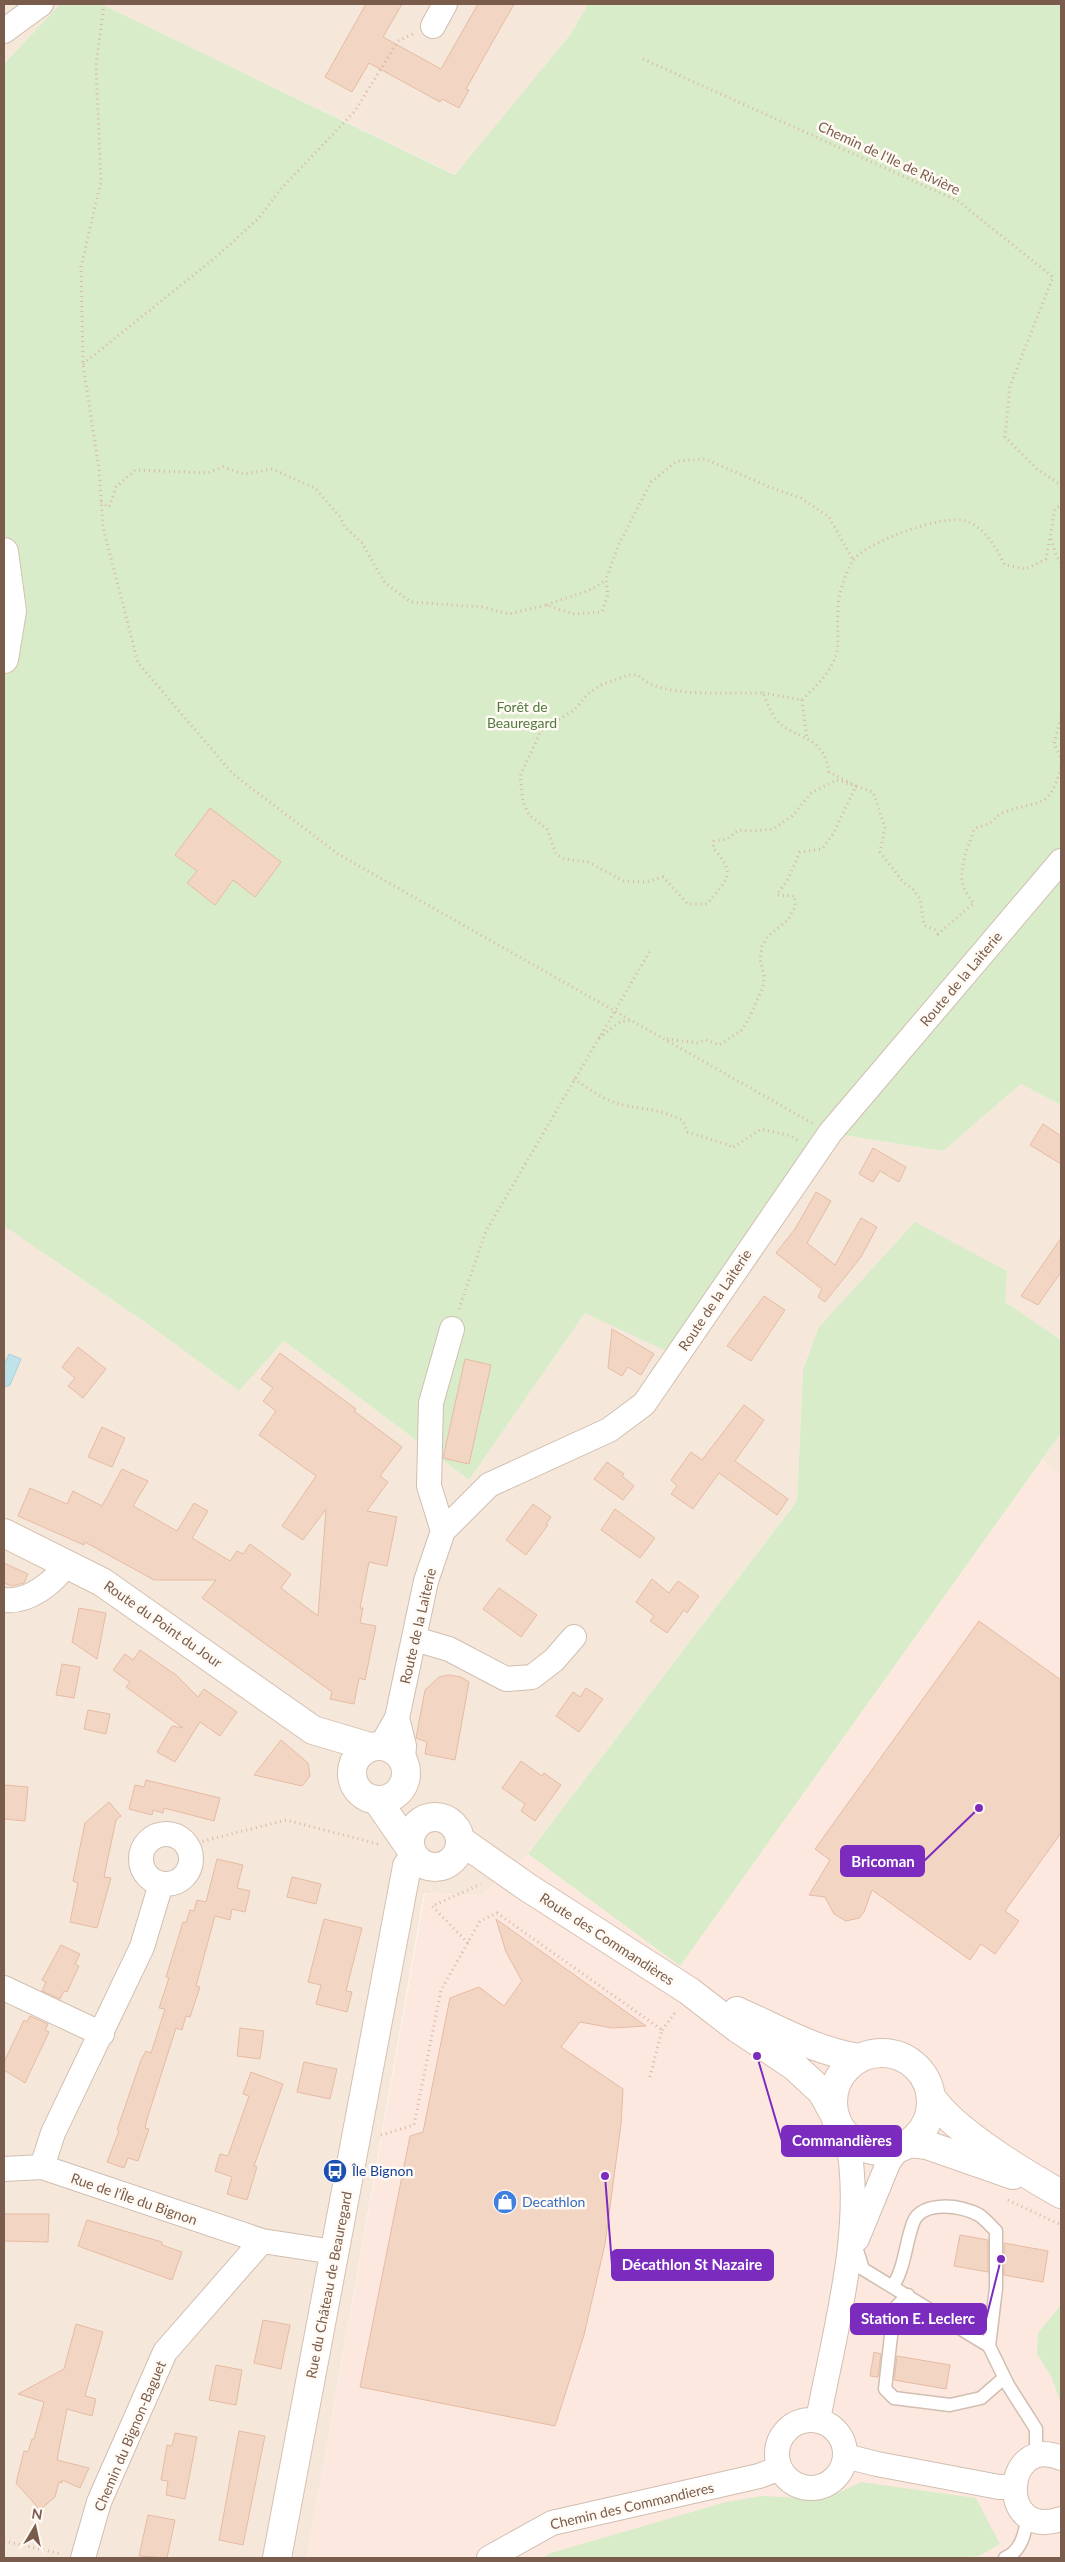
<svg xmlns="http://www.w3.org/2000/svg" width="1065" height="2562" viewBox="0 0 1065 2562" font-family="Lato,sans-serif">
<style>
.residential{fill:#f5e8da}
.commercial{fill:#fde8e0}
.green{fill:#d8ecc9}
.water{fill:#bfe3e8;stroke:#a5d3da}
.building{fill:#f3d5c3;stroke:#e6bba3}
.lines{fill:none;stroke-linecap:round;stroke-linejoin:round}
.lane-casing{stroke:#d1beb0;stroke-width:15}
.street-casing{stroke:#d1beb0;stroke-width:26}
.secondary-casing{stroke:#d6c0b0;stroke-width:30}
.path{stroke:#d9b8a5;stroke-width:3;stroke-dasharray:1 4;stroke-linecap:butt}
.lane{stroke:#fff;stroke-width:12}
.street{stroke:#fff;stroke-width:24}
.secondary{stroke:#fff;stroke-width:28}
.labels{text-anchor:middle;stroke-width:5;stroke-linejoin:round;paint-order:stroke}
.street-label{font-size:14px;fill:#7a5c4d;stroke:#fffaf3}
.park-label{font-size:14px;fill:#537a41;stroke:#fffaf3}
.transit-label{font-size:14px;fill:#164399;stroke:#fffaf3;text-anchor:start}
.shop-label{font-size:14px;fill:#366cbe;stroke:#fffaf3;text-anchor:start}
.leader{fill:none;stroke:#7b2cbf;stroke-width:2}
.callout-dot{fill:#7b2cbf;stroke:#fffaf3;stroke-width:2}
.callout{fill:#7b2cbf;stroke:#7b2cbf;stroke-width:2}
.callout-label{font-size:15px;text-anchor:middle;font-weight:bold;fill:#fff}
</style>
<rect width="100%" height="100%" fill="#fdf6ec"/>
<!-- residential -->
<path class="residential" d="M4,4h56l-56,60z
M101,4h487l-18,31 -114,140z
M1021,1084l40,21v235l-56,-38 -202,68 -6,131 -269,353 -48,42 -56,-3 -117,665h-303v-1332l145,99 90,66 45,-50 185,139 116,-167 245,-180 113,18z
M1061,1433v42l-19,-15z"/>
<!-- commercial -->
<path class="commercial" d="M1042,1460l19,15v1083h-754l118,-665 55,3 48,-42 152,112z"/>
<!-- green -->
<path class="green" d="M60,4h41l354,171 115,-140 18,-31h473v1101l-40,-21 -78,67 -113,-18 -153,223 -92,-43 -116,167 -185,-139 -45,50 -90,-66 -145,-99v-1162z
M915,1222l92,49 -2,31 56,38v93l-381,533 -152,-112 269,-353 6,-131 16,-43z
M1061,2305v98l-10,-27 -14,-22 1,-21z
M861,2482l115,16 24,46 -21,12 -26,2h-411l9,-5 175,-51 36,-6 64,3z"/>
<!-- water -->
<path class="water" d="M9,1354l12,5 -11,26 -6,2v-21z"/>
<!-- building -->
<path class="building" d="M366,4h36l-19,33 58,32 37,-65h36l-48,85 3,1 -10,18 -17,-9 -2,3 -71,-39 -17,29 -27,-15z
M210,808l71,54 -26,35 -22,-17 -18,25 -28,-22 10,-12 -22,-16z
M1043,1124l18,12v28l-31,-19z
M873,1148l33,19 -7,15 -19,-11 -7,11 -14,-8z
M816,1192l15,9 -24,42 28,22 26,-47 16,9 -16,30 -36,45 -7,-5 4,-8 -46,-36 19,-24z
M1061,1238v34l-23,33 -17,-9z
M764,1296l21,14 -34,51 -24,-15z
M612,1329l42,25 -13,21 -13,-8 -6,9 -14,-8z
M78,1347l28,22 -23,29 -15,-12 7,-8 -13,-11z
M280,1353l76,56 -2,2 48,36 -22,29 8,6 -21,29 30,6 -10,49 -18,-4 -9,46h3l-3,15 16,3 -11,54 -6,-2 -5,26 -24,-5 2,-7 -130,-94 14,-18h-62l-69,-38 -1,3 -66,-29 12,-28 37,16 6,-13 29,15 20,-37 26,12 -15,25 44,25 17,-28 14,8 -16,27 38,23 7,-10 6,3 7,-10 41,30 -10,14 37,28 8,-107 -23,31 -21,-14 34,-50 -57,-41 17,-24 -13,-10 10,-13 -12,-9z
M465,1359l26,6 -22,99 -26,-6z
M744,1405l20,15 -29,41 53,38 -11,16 -58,-42 -26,36 -22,-15 6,-8 -6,-6 20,-28 11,8z
M102,1427l23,11 -13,29 -24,-10z
M607,1462l17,12 -2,2 12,10 -11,14 -29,-21z
M533,1504l18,13 -5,7 2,1 -22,30 -20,-15z
M615,1509l40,29 -15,20 -39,-28z
M4,1563l24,11 -4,9 -12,3 -8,-3z
M652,1579l17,14 9,-12 21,15 -12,17 -3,-3 -17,23 -17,-12 4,-5 -18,-14z
M499,1588l38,27 -16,22 -38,-28z
M79,1608l27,5 -9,46 -25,-17z
M979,1621l82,59v153l-56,78 14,10 -24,33 -14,-10 -11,16 -98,-70 -8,22 -5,6 -13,3 -12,-7 -9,-17 -16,-2 21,-35 -15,-11z
M140,1650l36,25 22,22 6,-8 33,23 -17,24 -20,-14 -25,40 -18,-10 15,-26 11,2 -57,-41 4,-5 -17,-12 12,-16 8,6z
M62,1664l18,3 -6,31 -18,-3z
M449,1675l12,2 8,5 -14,78 -30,-6 2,-12 -11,-4 9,-48 14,-13z
M586,1688l17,11 -24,33 -23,-16 17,-24 7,5z
M88,1710l22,4 -4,20 -22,-5z
M281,1740l27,23 2,13 -8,10 -48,-11z
M521,1761l21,15 2,-3 17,12 -26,36 -14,-10 4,-7 -23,-16z
M146,1780l74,18 -6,23 -50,-13 -1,5 -10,-3 -1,5 -23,-6 6,-24 9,2z
M4,1785l24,2 -3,34 -21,-2z
M109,1802l12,14 -5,4 -12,57 7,1 -14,50 -27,-6 8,-39 -5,-2 12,-58z
M217,1859l26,6 -6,23 13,3 -5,21 -13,-3 -2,11 -15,-4 -19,70 4,1 -10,30 -4,-1 -4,14 -6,-2 -29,91 -2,9 4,1 -11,32 -10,-3 -4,10 -17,-6 12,-31 -2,-1 24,-70 5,-9 5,2 14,-44 -6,-1 10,-30 -3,-1 17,-55 3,1 4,-13 4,1 3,-11 9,2z
M292,1877l29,7 -5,20 -29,-7z
M324,1919l38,9 -16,63 6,1 -5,20 -31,-8 5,-19 -13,-3z
M496,1919l150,107 -34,2 -32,-6 -19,25 62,42 -2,35 -16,120 -21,91 -29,91 -195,-39 50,-251 13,-4 27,-134 29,-11 25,19 18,-25 -16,-29z
M61,1945l19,9 -5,10 4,2 -12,26 -3,-1 -4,8 -18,-8 4,-9 -4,-2z
M30,2016l18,8 -3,6 4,2 -24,51 -21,-13v-8l20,-42 3,2z
M240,2028l24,3 -4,28 -23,-3z
M304,2062l33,7 -7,30 -33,-7z
M251,2072l32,12 -29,82 3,1 -10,33 -20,-6 5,-17 -17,-6 5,-17 8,2 21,-60 -6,-2z
M4,2214h45l-1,28 -44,-1z
M87,2220l75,22v3l20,7 -10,28 -94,-34z
M960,2235l28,5v32l-34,-6z
M1004,2243l44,8 -5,31 -39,-7z
M263,2320l27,5 -9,44 -27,-6z
M76,2324l27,8 -18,64 11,3 -4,17 -25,-7 -10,51 32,8 -9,20 -18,-8v3l-3,-1 -4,15 -15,13 -24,-27 8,-32 4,1 4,-13h2l10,-37 -26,-8 46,-25z
M874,2352l7,2 -3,23 -8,-1z
M897,2356l53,9 -4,24 -52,-9z
M216,2365l26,5 -6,35 -27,-5z
M239,2431l26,5 -22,109 -24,-5z
M175,2433l22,4 -12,62 -19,-4 2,-14 -7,-1 6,-35 5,1z
M148,2515l27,5 -8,38 -28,-2z"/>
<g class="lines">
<!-- lane casing -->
<g class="lane-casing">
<path id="lane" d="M855,2244l8,25 126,77 19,39 28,44v28
M893,2286c12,-19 12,-41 20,-63 8,-23 49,-18 66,-8 6,4 12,11 17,16v57l-7,58
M908,2295l-14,14 -9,80 9,9 56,7 31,-7 23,-20
M1005,2558c17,-7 20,-26 23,-42"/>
</g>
<!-- street casing -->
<g class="street-casing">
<path id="street" d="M433,26l12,-22
M4,31l37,-27
M443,1531l-14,-45 2,-83 21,-74
M4,1600c24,3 50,-17 63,-37
M415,1639l34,10 57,30 26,-2 22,-17 20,-23
M397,1718l7,28 -1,15
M381,1746l16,-28 29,-137 17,-50 46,-46 120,-55 35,-26 186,-271 231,-272
M141 1859a25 25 0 1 1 50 0a25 25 0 1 1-50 0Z
M4,1988l98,46
M42,2167l11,-34 89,-186 19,-63
M4,2169l38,-2 220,74
M857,2239l32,-78 10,-13
M818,2420c16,-87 48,-195 29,-283
M777 2454a34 34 0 1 1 68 0a34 34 0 1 1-68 0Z
M845,2456l32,8 122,23h14
M1061,2458c-58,-25 -65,83 0,61
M83,2558l16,-56 66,-150 97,-111 72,11
M489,2558l63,-35 207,-47 21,-8"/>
</g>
<!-- secondary casing -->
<g class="secondary-casing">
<path id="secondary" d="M4,552l8,59 -8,48
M4,1533l98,49 211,148 57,17
M352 1773a27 27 0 1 1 54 0a27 27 0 1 1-54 0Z
M377,1800l33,48
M410 1842a25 25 0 1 1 50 0a25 25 0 1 1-50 0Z
M460,1840l67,47 162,104 48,37 57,38 28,26 11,20
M737,2011c41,18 77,40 122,47
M833 2102a49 49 0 1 1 98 0a49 49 0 1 1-98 0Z
M931,2097c24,35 93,76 130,97
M909,2143l18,2 86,30
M277,2558l130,-692 7,-9"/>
</g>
<!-- path -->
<path class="path" d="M104,4l-8,62 5,115 -20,86 2,97 16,105 4,58 35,136 95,111 105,80 474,269
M643,59l315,142 95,76 -43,109 -5,51 32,32 24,16
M83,364l133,-107 43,-39 20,-27 76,-80 43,-70 15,-7
M101,502l8,5 7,-20 19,-17 73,3 15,-6 21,7 28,-5 43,19 25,29 4,9 18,17 23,40 26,19 71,5 27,7 38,-9 26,9 29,-2 6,-17 -2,-16 13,-35 32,-62 26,-21 28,-2 67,29 29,10 28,19 24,43
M1051,539l6,18 4,6
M547,605c19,-9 44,-11 59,-26
M763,693l39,7c13,-13 31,-29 35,-49 2,-14 0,-27 1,-41 0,-15 7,-35 14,-48 10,-19 94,-49 114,-41 21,8 29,26 39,44l21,4 20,-10 9,-50 6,-4
M802,700l5,37
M1061,718l-7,26 7,14
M856,786l-27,-14c-6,-33 -22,-31 -45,-45 -11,-7 -16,-23 -21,-34 -32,-1 -104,6 -125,-18h-9l-28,10 -13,9 -14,16 -33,21 -21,45 3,26 6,13 18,14 9,25 8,5 24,3 36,19 21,1 18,-5 25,27h19c19,-24 31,-29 6,-56l1,-7 13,-2 12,-9 14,1 20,-2 19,-13 20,-24 25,-12 36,12 12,35 -5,25 23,30 9,6 8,11 4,26 11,5 3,4 36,-31c-23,-24 -8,-47 0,-74 5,-3 11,-3 15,-6 6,-3 9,-9 16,-11 35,-13 44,-1 56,-45
M599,1038l21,-16 12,-2
M667,1039l31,4 8,-3 13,5 23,-15 8,-14 13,-29 1,-11 -4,-16 2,-14 6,-10 20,-16 7,-13v-11l-18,-1 11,-16 12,-27 22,-3 11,-15 23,-48
M574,1079c14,9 31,22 49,26 22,5 39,4 60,16l4,11 42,13 3,3 29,-19 30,7 8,5
M459,1309l27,-78 164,-280
M188,1845l98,-25 92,24
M468,1943l-36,-37 49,-22
M662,2030l15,-20
M381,2135l33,-10 27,-135 39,-69 17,-8 165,117 -13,50
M1008,2200l53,25
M4,2541l58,13"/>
<!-- lane -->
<use href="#lane" class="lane"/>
<!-- street -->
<use href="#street" class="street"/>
<!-- secondary -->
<use href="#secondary" class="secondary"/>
</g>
<!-- icons -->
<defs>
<g id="bus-disc" transform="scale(1.25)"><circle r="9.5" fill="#1a4fb4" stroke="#fffaf3"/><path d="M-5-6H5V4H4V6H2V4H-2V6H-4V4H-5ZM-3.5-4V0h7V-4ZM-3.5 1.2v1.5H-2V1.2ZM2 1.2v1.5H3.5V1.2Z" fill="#fff"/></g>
<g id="shop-disc" transform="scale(1.25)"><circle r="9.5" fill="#3f7fe0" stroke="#fffaf3"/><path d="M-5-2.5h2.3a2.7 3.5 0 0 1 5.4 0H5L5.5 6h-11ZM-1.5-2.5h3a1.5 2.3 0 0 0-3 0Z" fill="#fff"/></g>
</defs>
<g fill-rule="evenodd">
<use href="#bus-disc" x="335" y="2171"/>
<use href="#shop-disc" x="505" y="2202"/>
</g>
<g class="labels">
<!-- street labels -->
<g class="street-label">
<text transform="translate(889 158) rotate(25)" y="5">Chemin de l'Ile de Rivière</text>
<text transform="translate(961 979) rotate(-50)" y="5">Route de la Laiterie</text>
<text transform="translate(715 1300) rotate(-56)" y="5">Route de la Laiterie</text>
<text transform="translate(163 1624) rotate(35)" y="5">Route du Point du Jour</text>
<text transform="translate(418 1626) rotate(-77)" y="5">Route de la Laiterie</text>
<text transform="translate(607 1939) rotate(33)" y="5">Route des Commandières</text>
<text transform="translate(134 2199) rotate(19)" y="5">Rue de l'Île du Bignon</text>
<text transform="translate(329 2285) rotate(-79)" y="5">Rue du Château de Beauregard</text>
<text transform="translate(130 2436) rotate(-67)" y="5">Chemin du Bignon-Baguet</text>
<text transform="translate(632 2506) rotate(-13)" y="5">Chemin des Commandieres</text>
</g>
<!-- park labels -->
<g class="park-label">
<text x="522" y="712">Forêt de<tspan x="522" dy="16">Beauregard</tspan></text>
</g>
<!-- transit labels -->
<g class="transit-label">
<text x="352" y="2176">Île Bignon</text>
</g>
<!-- shop labels -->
<g class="shop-label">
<text x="522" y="2207">Decathlon</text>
</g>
</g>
<!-- callouts -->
<path class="leader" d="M979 1808L924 1861M757 2056L782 2141M605 2176L612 2265M1001 2259L986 2319"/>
<g class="callout-dot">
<circle cx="979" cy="1808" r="5"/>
<circle cx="757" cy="2056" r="5"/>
<circle cx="605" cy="2176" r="5"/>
<circle cx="1001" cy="2259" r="5"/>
</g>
<g class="callout">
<rect x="841" y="1846" width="83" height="30" rx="5"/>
<rect x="782" y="2126" width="119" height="30" rx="5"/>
<rect x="612" y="2250" width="161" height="30" rx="5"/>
<rect x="851" y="2304" width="135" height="30" rx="5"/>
</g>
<g class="callout-label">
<text x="883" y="1867">Bricoman</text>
<text x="842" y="2146">Commandières</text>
<text x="692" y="2270">Décathlon St Nazaire</text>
<text x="918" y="2324">Station E. Leclerc</text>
</g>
<!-- border -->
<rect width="1065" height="2562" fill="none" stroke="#7a5c4d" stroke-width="10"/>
<!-- north arrow -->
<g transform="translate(35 2527) rotate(9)" stroke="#fffaf3" stroke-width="4" paint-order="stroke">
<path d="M0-4L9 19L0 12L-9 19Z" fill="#7a5c4d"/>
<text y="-8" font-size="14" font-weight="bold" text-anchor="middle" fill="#7a5c4d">N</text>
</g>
</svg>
